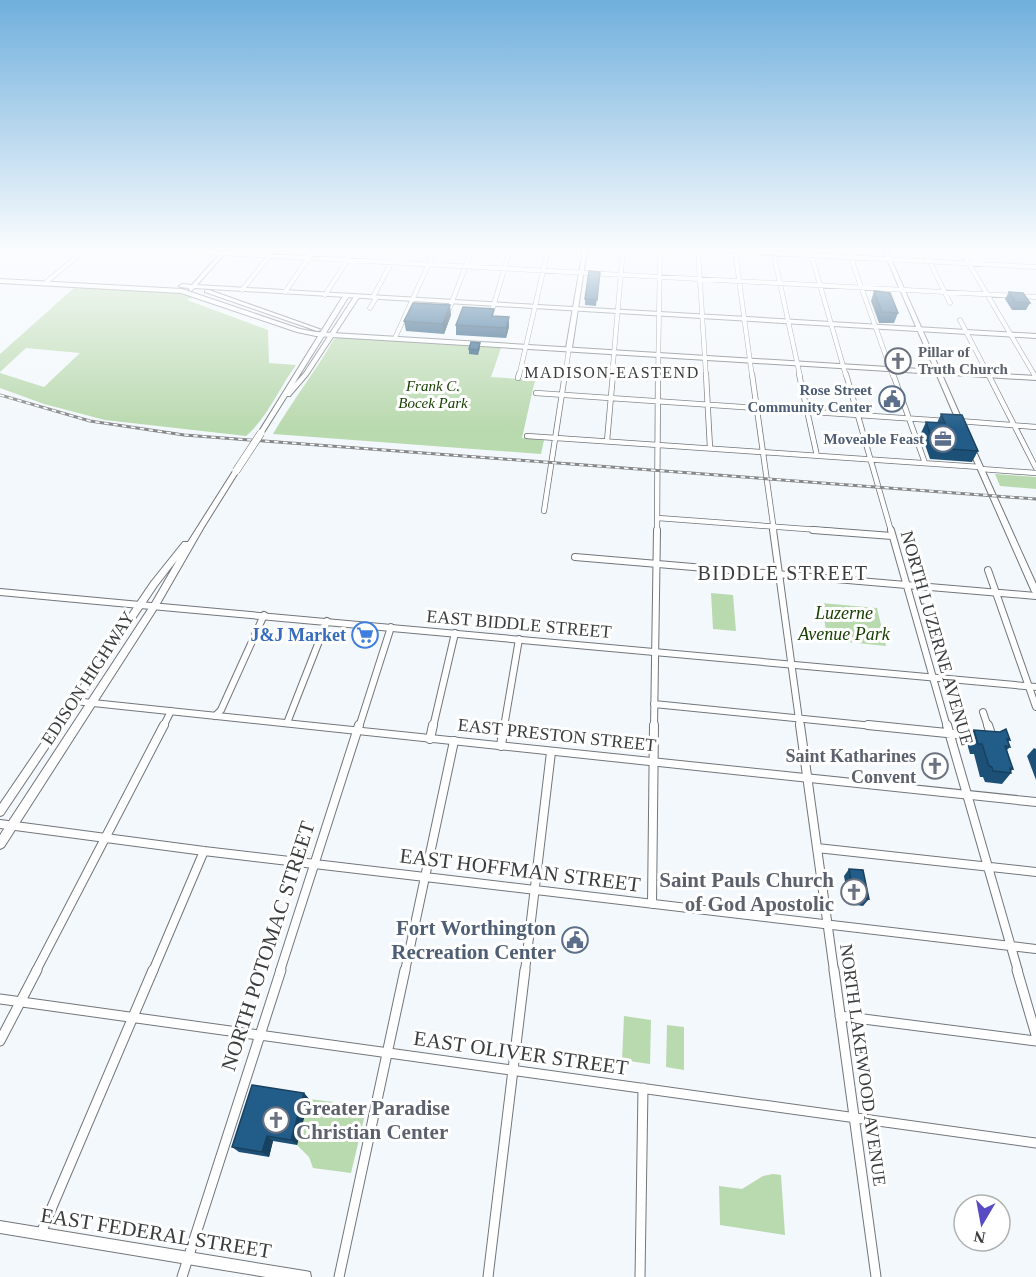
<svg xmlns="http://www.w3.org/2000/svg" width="1036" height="1277" viewBox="0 0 1036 1277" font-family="Georgia,serif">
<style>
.green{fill:#b9d9ae}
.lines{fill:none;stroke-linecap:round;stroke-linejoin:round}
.minor-far4-casing{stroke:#72767a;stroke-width:5}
.minor-far3-casing{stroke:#72767a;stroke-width:6}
.minor-far2-casing{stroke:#72767a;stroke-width:8}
.minor-far1-casing{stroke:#72767a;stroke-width:10}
.minor-casing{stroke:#72767a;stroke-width:11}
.tertiary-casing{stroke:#72767a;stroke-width:2}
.secondary-casing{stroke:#72767a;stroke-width:2}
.primary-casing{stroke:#72767a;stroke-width:2}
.minor-far4{stroke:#fff;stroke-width:4}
.minor-far3{stroke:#fff;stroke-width:4.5}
.minor-far2{stroke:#fff;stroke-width:6}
.minor-far1{stroke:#fff;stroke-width:8}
.minor{stroke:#fff;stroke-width:9}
.tertiary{fill:#fff;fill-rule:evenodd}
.secondary{fill:#fff;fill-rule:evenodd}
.primary{fill:#fff;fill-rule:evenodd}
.rail-casing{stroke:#85888a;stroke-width:3}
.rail{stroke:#fff;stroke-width:1.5;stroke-dasharray:4.5;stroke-linecap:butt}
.secondary-bridge-casing{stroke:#72767a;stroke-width:8;stroke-linecap:butt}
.secondary-bridge{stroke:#fff;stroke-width:7}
.wall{fill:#1d5076}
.shaded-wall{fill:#184160}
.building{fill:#225d89;stroke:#184160;stroke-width:1.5}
.labels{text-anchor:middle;stroke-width:6;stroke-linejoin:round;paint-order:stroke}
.far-worship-label{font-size:15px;font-weight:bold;fill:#5b616d;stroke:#fff;text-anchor:start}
.far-park-label{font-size:15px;font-style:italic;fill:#174103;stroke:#fff}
.far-service-label{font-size:15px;font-weight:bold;fill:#4e5e75;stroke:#fff;text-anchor:end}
.far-neighbourhood-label{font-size:16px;letter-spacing:1.5px;fill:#3a3c3d;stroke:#fff}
.park-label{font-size:18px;font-style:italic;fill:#174103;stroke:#fff}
.street-label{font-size:18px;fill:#3a3c3d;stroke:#fff}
.shop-label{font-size:18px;font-weight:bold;fill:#366cbe;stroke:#fff;text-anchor:end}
.worship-label{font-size:18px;font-weight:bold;fill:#5b616d;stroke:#fff;text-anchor:end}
.neighbourhood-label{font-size:20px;letter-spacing:1.5px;fill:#3a3c3d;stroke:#fff}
.near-street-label{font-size:21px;fill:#3a3c3d;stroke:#fff}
.near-worship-label{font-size:21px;font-weight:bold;fill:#5b616d;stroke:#fff;text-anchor:end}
.near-service-label{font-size:21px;font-weight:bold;fill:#4e5e75;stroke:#fff;text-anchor:end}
</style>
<rect width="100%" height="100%" fill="#f3f8fc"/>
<!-- green -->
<path class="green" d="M75,287l102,6 16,4 -6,3 81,30 1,33 27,2c-17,23 -28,52 -50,71l-141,-16 -61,-16 -44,-16v-15l44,14 36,-34 -54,-5 -26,24v-18z
M339,337l162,11 -10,29 44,3 -13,58 22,2 -3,14 -268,-20c19,-33 42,-62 61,-95z
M995,474l41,3v12l-36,-3z
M711,593l22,2 3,36 -23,-2z
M821,603l56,5 9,38 -58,-6z
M624,1016l27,4 -1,44 -28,-4z
M667,1025l17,2v43l-18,-3z
M309,1099l58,7 -16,67 -38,-5 -4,-11 -12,-12z
M773,1174l8,1 4,60 -65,-10 -1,-39 23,3 21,-13z"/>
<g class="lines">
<!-- minor-far4 casing -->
<g class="minor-far4-casing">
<path id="minor-far4" d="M698,250l8,126
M712,250l324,17
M735,250l17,126
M810,250l36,126
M848,250l45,126
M924,250l26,53
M961,250l74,126
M773,251l27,125
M198,252l838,45
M45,283l40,-33
M242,290l32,-40
M285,292l29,-42
M325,295l29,-45
M373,297l25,-47
M370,308l6,-10
M448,312l24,-62
M491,314l19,-64
M960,320l29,56
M395,338l40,-88
M519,376l29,-126
M565,376l4,-28
M612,376l11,-126
M658,376l2,-126"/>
</g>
<!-- minor-far3 casing -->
<g class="minor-far3-casing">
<path id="minor-far3" d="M706,374l4,74
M752,374l22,157
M799,374l18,82
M846,374l45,157
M893,374l32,89
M988,374l48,94
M1034,374l2,3
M518,378l1,-4
M536,393l410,28
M959,421l77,6
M527,436l453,31
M607,441l6,-67
M981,469l55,4
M544,511l21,-137
M658,518l175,13
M657,531l1,-157"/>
</g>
<!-- minor-far2 casing -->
<g class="minor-far2-casing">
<path id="minor-far2" d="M773,530l27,197
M813,530l79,6
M891,530l56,197
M575,557l461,39
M988,570l48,137
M0,592l140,13
M654,704l229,23
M983,712l5,15
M215,716l6,-6 43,-95
M287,723l40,-102
M163,727l8,-16
M359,727l32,-100
M433,727l22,-94
M504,727l15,-88
M654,727l3,-197"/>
</g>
<!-- minor-far1 casing -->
<g class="minor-far1-casing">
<path id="minor-far1" d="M800,725l34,246
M868,725l108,11
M947,725l71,246
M988,725l4,12
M430,739l3,-14
M501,746l3,-21
M0,824l204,27 832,98
M817,848l219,24
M652,904l2,-179
M36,971l128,-246
M153,971l51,-120
M280,971l79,-246
M405,971l49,-230
M525,971l26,-219"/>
</g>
<!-- minor casing -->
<g class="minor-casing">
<path id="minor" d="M834,970l42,307
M1017,970l19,65
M0,999l1036,144
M840,1016l196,25
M0,1041l37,-71
M41,1233l112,-263
M182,1277l99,-307
M339,1277l66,-307
M488,1277l37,-307
M640,1277l3,-189"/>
</g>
<!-- tertiary casing -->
<g class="tertiary-casing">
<path id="tertiary" d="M583,250h4l-15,98 -3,2 -3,-2z
M883,250h4l76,172 -1,1 -2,1 -3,-2z
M971,445l3,2 62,137v11l-4,-3 -64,-145z
M140,602l896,82v6l-896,-82 -4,-3z
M74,698l962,100v8l-962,-102 -3,-1 -1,-2 1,-2z
M0,1221l305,50 5,1 1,5h-45l-266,-44z"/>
</g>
<!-- secondary casing -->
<g class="secondary-casing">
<path id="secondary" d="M346,294l3,2 -55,88 10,-11 51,-78 5,1 -52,79 -18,21h-3l-24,38h-4l-1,-1 85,-137z
M236,469l3,2 -35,56 -46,80 -154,240 -4,2v-14l152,-232 25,-43 -20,26 -154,229 -3,1v-12l151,-222 32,-40h5l45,-71z"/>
</g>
<!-- primary casing -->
<g class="primary-casing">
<path id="primary" d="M223,250h5l-31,35 839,49v4l-841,-50 -4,3 -2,-1v-2l-9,-1 -1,-1 3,-2 10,1z
M0,279l182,10 118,40 16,3 720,44v4l-720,-44 -19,-4 -116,-39 -181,-10z
M205,290h4l113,40 -5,1 -112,-39z"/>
</g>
<!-- minor-far4 -->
<use href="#minor-far4" class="minor-far4"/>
<!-- minor-far3 -->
<use href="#minor-far3" class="minor-far3"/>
<!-- minor-far2 -->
<use href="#minor-far2" class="minor-far2"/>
<!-- minor-far1 -->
<use href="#minor-far1" class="minor-far1"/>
<!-- minor -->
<use href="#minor" class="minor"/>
<!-- tertiary -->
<use href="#tertiary" class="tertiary"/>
<!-- secondary -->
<use href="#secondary" class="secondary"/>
<!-- primary -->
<use href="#primary" class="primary"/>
<!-- rail casing -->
<g class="rail-casing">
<path id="rail" d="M0,395l90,26 94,14 852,64"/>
</g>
<!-- rail -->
<use href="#rail" class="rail"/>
<!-- secondary-bridge casing -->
<g class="secondary-bridge-casing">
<path id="secondary-bridge" d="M236,471l25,-38"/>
</g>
<!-- secondary-bridge -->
<use href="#secondary-bridge" class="secondary-bridge"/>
</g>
<!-- wall -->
<path class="wall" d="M600,272l-4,34 -11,-1v-6z
M874,291l24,22 -4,10h-15l-8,-22z
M1009,292l21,11 -4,7h-14l-7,-11z
M451,315l-7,19 -38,-3 -2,-10z
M494,316l15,11 -3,11 -50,-3v-10z
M480,343v5l-2,7 -9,-1v-5z
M894,352l12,8 -2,6 -9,-1 -3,-8z
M941,414l37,37 -6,11 -42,-3 -9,-26 5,-11 11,1z
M974,730l36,10 -2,2 2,5 -3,3 6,19 -2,2v2l-9,11 -17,-2 -2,-5h-3l-6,-23h-4l-4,-14z
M1034,748l2,1v31l-9,-24z
M849,869l20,30 -6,7 -14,-2 -5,-28z
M304,1093l5,6 -12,46 -24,-4 -4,16 -30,-5 -7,-5z"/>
<!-- shaded-wall -->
<path class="shaded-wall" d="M450,305l1,10 -7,19 -1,-10z
M509,317v10l-3,11v-10z
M304,1093l5,6 -12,46 -6,-5z
M267,1136l6,5 -4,16 -7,-5z"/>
<!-- building -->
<path class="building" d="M589,271l11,1 -3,28 -12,-1z
M874,291l16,2 8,20 -16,-1z
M1009,292l14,1 7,10 -15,-1z
M413,303l37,2 -7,19 -39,-3z
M463,307l31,2 -2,7 17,1 -3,11 -50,-3z
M471,342l9,1 -2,7 -9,-1z
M894,352h9l3,8h-9z
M941,414l21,1 16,36 -43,-3 -9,-26 19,1z
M1006,729l4,11 -3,-1 3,8 -5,-1 8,23 -3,-1 1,5 -18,-2 -1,-4 -3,-1 -7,-22h-4l-4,-14 26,2z
M849,869l14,1 6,29 -15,-2z
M252,1085l52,8 -13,47 -24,-4 -5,16 -30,-5z"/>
<!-- sky -->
<linearGradient id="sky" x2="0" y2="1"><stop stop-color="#6fafdc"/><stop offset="0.58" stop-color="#fafcfe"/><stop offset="1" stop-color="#fafcfe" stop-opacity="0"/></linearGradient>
<rect width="1036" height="429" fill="url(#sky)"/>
<!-- icons -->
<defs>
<g id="church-ring" transform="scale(1.35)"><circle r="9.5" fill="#fff" stroke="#6b7280" stroke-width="1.5"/><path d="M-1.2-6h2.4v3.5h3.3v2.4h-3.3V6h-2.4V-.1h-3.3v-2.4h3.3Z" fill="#6b7280"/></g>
<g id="civic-ring" transform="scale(1.35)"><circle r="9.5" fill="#fff" stroke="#5c6f8a" stroke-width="1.5"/><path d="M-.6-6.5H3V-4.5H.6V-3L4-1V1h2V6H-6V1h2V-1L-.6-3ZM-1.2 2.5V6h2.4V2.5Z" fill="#5c6f8a"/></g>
<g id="office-ring" transform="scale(1.35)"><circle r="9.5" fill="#fff" stroke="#5c6f8a" stroke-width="1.5"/><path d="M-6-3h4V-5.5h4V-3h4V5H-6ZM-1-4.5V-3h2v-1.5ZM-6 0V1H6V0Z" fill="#5c6f8a"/></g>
<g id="supermarket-ring" transform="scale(1.35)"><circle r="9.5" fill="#fff" stroke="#3f7fe0" stroke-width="1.5"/><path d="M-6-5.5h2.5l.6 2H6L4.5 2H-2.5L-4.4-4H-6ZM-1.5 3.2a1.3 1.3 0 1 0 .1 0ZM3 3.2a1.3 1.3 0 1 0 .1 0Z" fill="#3f7fe0"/></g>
</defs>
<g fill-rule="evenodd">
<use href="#church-ring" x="898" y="361"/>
<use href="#civic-ring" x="892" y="399"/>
<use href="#office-ring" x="943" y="439"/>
<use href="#supermarket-ring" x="365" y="635"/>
<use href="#church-ring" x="935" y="766"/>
<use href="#church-ring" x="854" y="892"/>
<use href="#civic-ring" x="575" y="940"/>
<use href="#church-ring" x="276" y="1120"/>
</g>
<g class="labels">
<!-- far-worship labels -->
<g class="far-worship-label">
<text x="918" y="357">Pillar of<tspan x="918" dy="17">Truth Church</tspan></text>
</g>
<!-- far-park labels -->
<g class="far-park-label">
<text x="433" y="391">Frank C.<tspan x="433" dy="17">Bocek Park</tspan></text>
</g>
<!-- far-service labels -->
<g class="far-service-label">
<text x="872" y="395">Rose Street<tspan x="872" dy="17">Community Center</tspan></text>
<text x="924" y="444">Moveable Feast</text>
</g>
<!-- far-neighbourhood labels -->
<g class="far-neighbourhood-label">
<text x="612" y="378">MADISON-EASTEND</text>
</g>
<!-- park labels -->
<g class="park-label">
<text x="844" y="619">Luzerne<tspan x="844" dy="21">Avenue Park</tspan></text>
</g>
<!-- street labels -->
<g class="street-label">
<text transform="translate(519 624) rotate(5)" y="6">EAST BIDDLE STREET</text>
<text transform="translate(937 638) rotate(74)" y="6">NORTH LUZERNE AVENUE</text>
<text transform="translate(88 678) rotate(-57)" y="6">EDISON HIGHWAY</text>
<text transform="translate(557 735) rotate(6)" y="6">EAST PRESTON STREET</text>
<text transform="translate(863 1065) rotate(82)" y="6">NORTH LAKEWOOD AVENUE</text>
</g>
<!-- shop labels -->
<g class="shop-label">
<text x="346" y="641">J&amp;J Market</text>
</g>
<!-- worship labels -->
<g class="worship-label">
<text x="916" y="762">Saint Katharines<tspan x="916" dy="21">Convent</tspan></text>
</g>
<!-- neighbourhood labels -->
<g class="neighbourhood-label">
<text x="783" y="580">BIDDLE STREET</text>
</g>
<!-- near-street labels -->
<g class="near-street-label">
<text transform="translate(520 870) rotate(7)" y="7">EAST HOFFMAN STREET</text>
<text transform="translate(268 946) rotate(-72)" y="7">NORTH POTOMAC STREET</text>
<text transform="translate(521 1053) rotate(8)" y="7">EAST OLIVER STREET</text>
<text transform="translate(156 1233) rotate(9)" y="7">EAST FEDERAL STREET</text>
</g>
<!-- near-worship labels -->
<g class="near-worship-label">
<text x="834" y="887">Saint Pauls Church<tspan x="834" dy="24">of God Apostolic</tspan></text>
<text x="296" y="1115" text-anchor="start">Greater Paradise<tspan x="296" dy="24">Christian Center</tspan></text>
</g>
<!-- near-service labels -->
<g class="near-service-label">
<text x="556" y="935">Fort Worthington<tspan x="556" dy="24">Recreation Center</tspan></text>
</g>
</g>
<!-- north arrow -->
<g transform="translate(982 1223) rotate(190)"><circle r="28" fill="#ffffff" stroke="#b0b1b1" stroke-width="1.5"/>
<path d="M0-4.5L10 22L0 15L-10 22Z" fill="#594bc3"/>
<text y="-9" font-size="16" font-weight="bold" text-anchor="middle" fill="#3a3c3d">N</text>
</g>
</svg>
